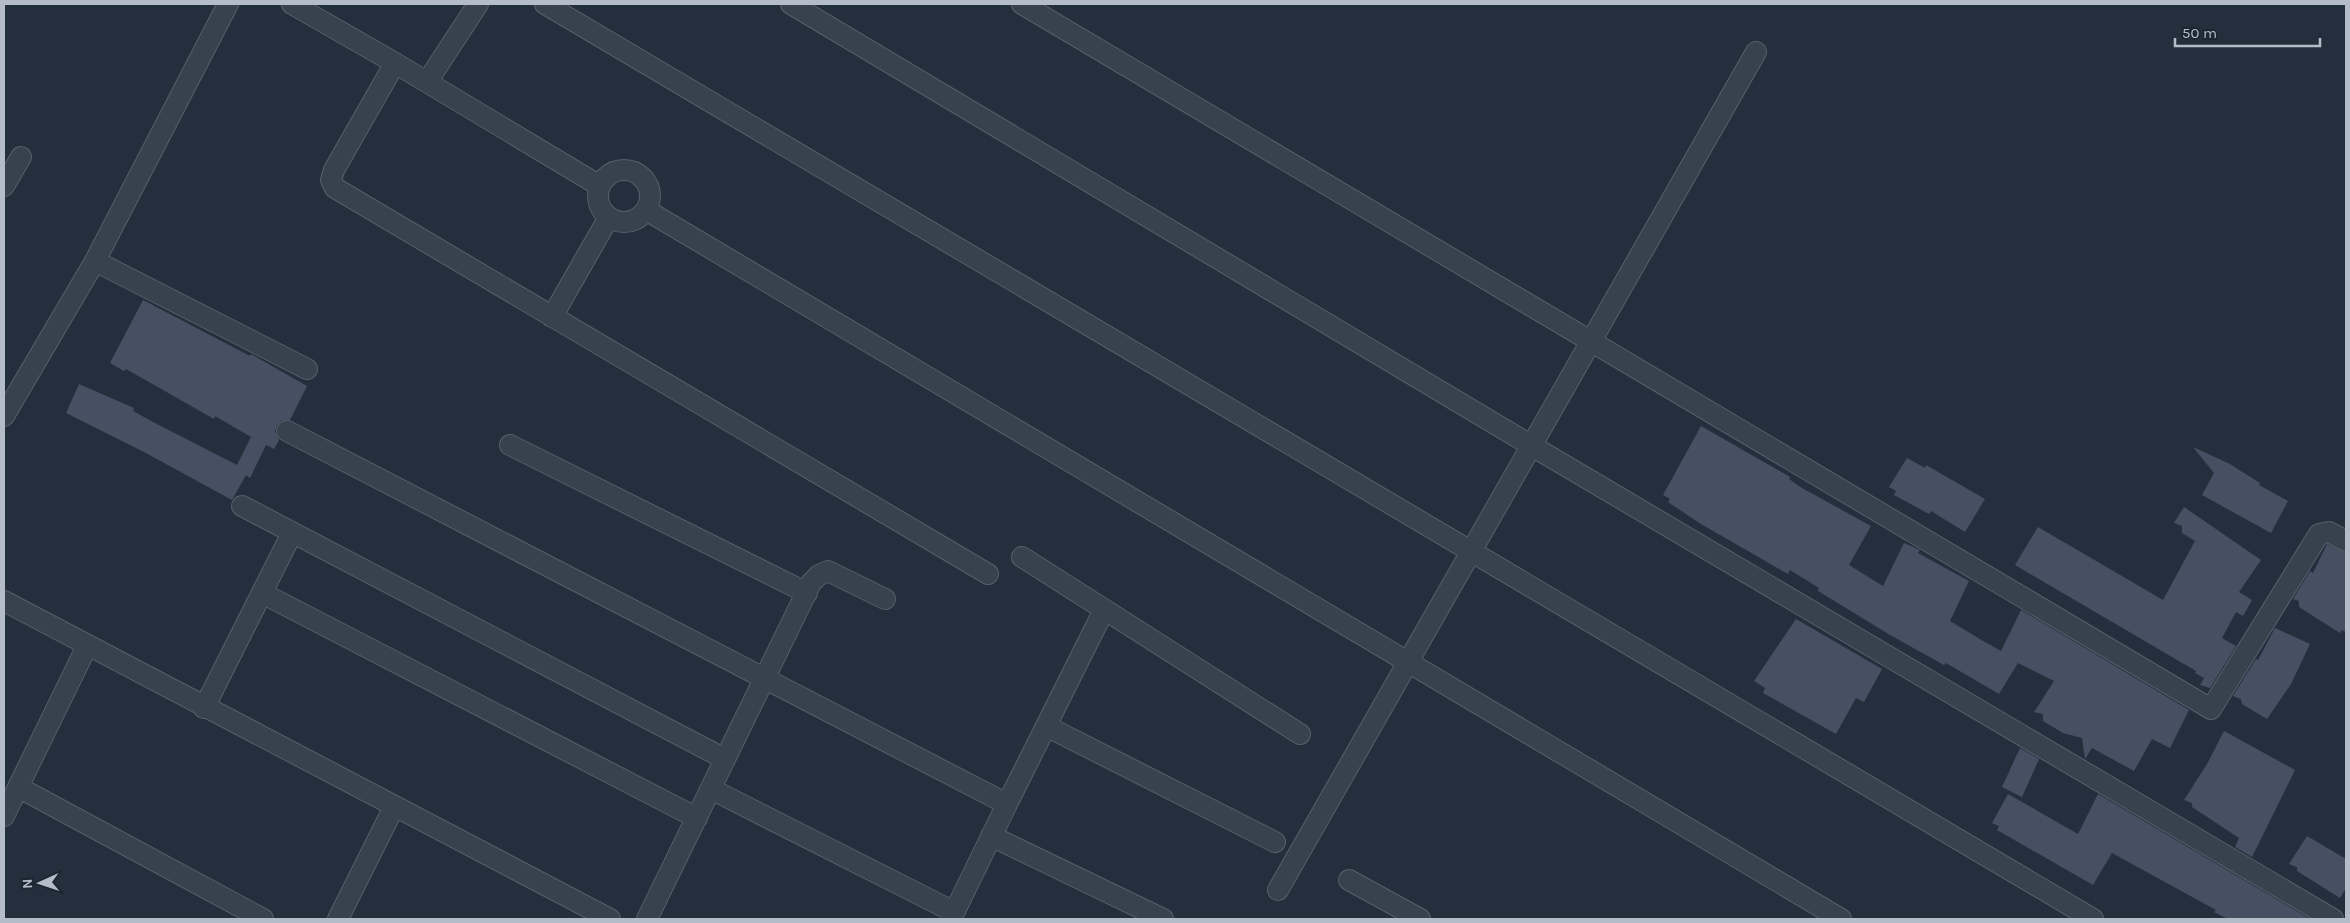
<svg xmlns="http://www.w3.org/2000/svg" width="2350" height="923" viewBox="0 0 2350 923" font-family="Karla,sans-serif">
<style>
.building{fill:#455162}
.lines{fill:none;stroke-linecap:round;stroke-linejoin:round}
.street-casing{stroke:#565f6c;stroke-width:22}
.street{stroke:#38414e;stroke-width:20}
</style>
<rect width="100%" height="100%" fill="#242f3e"/>
<!-- building -->
<path class="building" d="M143,300l107,56 1,-2 56,32 -17,34 -9,1 -4,4 -2,7 4,8 -5,9 -8,-4 -16,33 -4,-3 -14,25 -88,-48 -78,-39 13,-29 55,24 -1,3 22,12 82,42 14,-28 -36,-21 -1,3 -88,-50 -2,2 -14,-8z
M1701,426l89,51 -1,2 13,9 69,38 -22,39 34,21 21,-43 16,7 -2,3 51,28 -19,40 33,20 18,10 20,-41 168,100 -19,38 -18,-9 -18,32 -42,-23 -7,11 -3,-21 -19,-5 -20,-12v-7l-9,-2 20,-31 -36,-18 -19,31 -53,-31 -2,2 -54,-30 -72,-44 1,-3 -29,-18 -2,4 -87,-50 -33,-22 2,-3 -7,-4z
M2193,447l37,17 30,19 -1,2 29,16 -17,32 -69,-38 12,-22z
M1907,458l18,10 1,-3 59,34 -20,33 -34,-21 -2,3 -35,-19 2,-4 -7,-4z
M2184,507l77,53 -22,32 13,8 -9,16 -7,-4 -14,26 14,8 -26,42 -10,-3 4,-7 -9,-5 1,-2 -181,-106 23,-38 125,73 32,-59 -13,-8v-7l-8,-3z
M2327,544l19,9v79l-4,-2 -2,3 -19,-12 -22,-14v-6l-6,-2 17,-28 3,2z
M1796,619l86,50 -18,33 -8,-4 -20,36 -73,-41 2,-5 -11,-7z
M2275,628l35,16 -19,40 -24,35 -25,-15 -1,-5 -8,-3 23,-37 2,1z
M2224,731l71,39 -43,87 -17,-10 4,-9 -47,-31v-4l-8,-3 23,-36z
M2020,748l19,11 -17,38 -20,-10z
M2008,794l70,40 20,-40 212,125h-82l-14,-7 2,-2 -104,-57 -19,32 -96,-55 2,-4 -7,-3z
M2307,836l39,23v29l-6,10 -43,-27v-4l-8,-3z"/>
<g class="lines">
<!-- street casing -->
<g class="street-casing">
<path id="street" d="M292,4l103,59 205,123
M545,4l1548,915
M791,4l741,442 801,473
M1022,4l1189,705 108,-175 10,-2 17,9
M395,63l-61,107 -3,10 4,8 653,386
M427,82l51,-78
M598 196a26 26 0 1 1 52 0a26 26 0 1 1-52 0Z
M4,186l17,-29
M646,210l1195,709
M95,261l212,108
M552,317l57,-100
M4,416l91,-155 133,-257
M287,431l720,373 -56,115
M510,445l297,148
M242,506l483,253
M1022,557l278,177
M262,593l435,225
M4,601l606,318
M204,708l88,-175
M1046,726l229,116
M18,787l245,132
M711,789l243,123
M1007,804l97,-194
M4,816l83,-170
M991,836l172,83
M1349,880l71,39
M1278,890l478,-838
M338,919l56,-112
M647,919l164,-336 8,-8 9,-4 57,28"/>
</g>
<!-- street -->
<use href="#street" class="street"/>
</g>
<!-- border -->
<rect width="2350" height="923" fill="none" stroke="#b4bcc9" stroke-width="10"/>
<!-- north arrow -->
<g transform="translate(40 883) rotate(267)" stroke="#1d2633" stroke-width="4" paint-order="stroke">
<path d="M0-4L9 19L0 12L-9 19Z" fill="#b4bcc9"/>
<text y="-8" font-size="14" font-weight="bold" text-anchor="middle" fill="#b4bcc9">N</text>
</g>
<!-- scale -->
<path d="M2175 38v8h145v-8" fill="none" stroke="#b4bcc9" stroke-width="2.5"/>
<text x="2182" y="38" font-size="15" fill="#b4bcc9" stroke="#1d2633" stroke-width="4" paint-order="stroke">50 m</text>
</svg>
